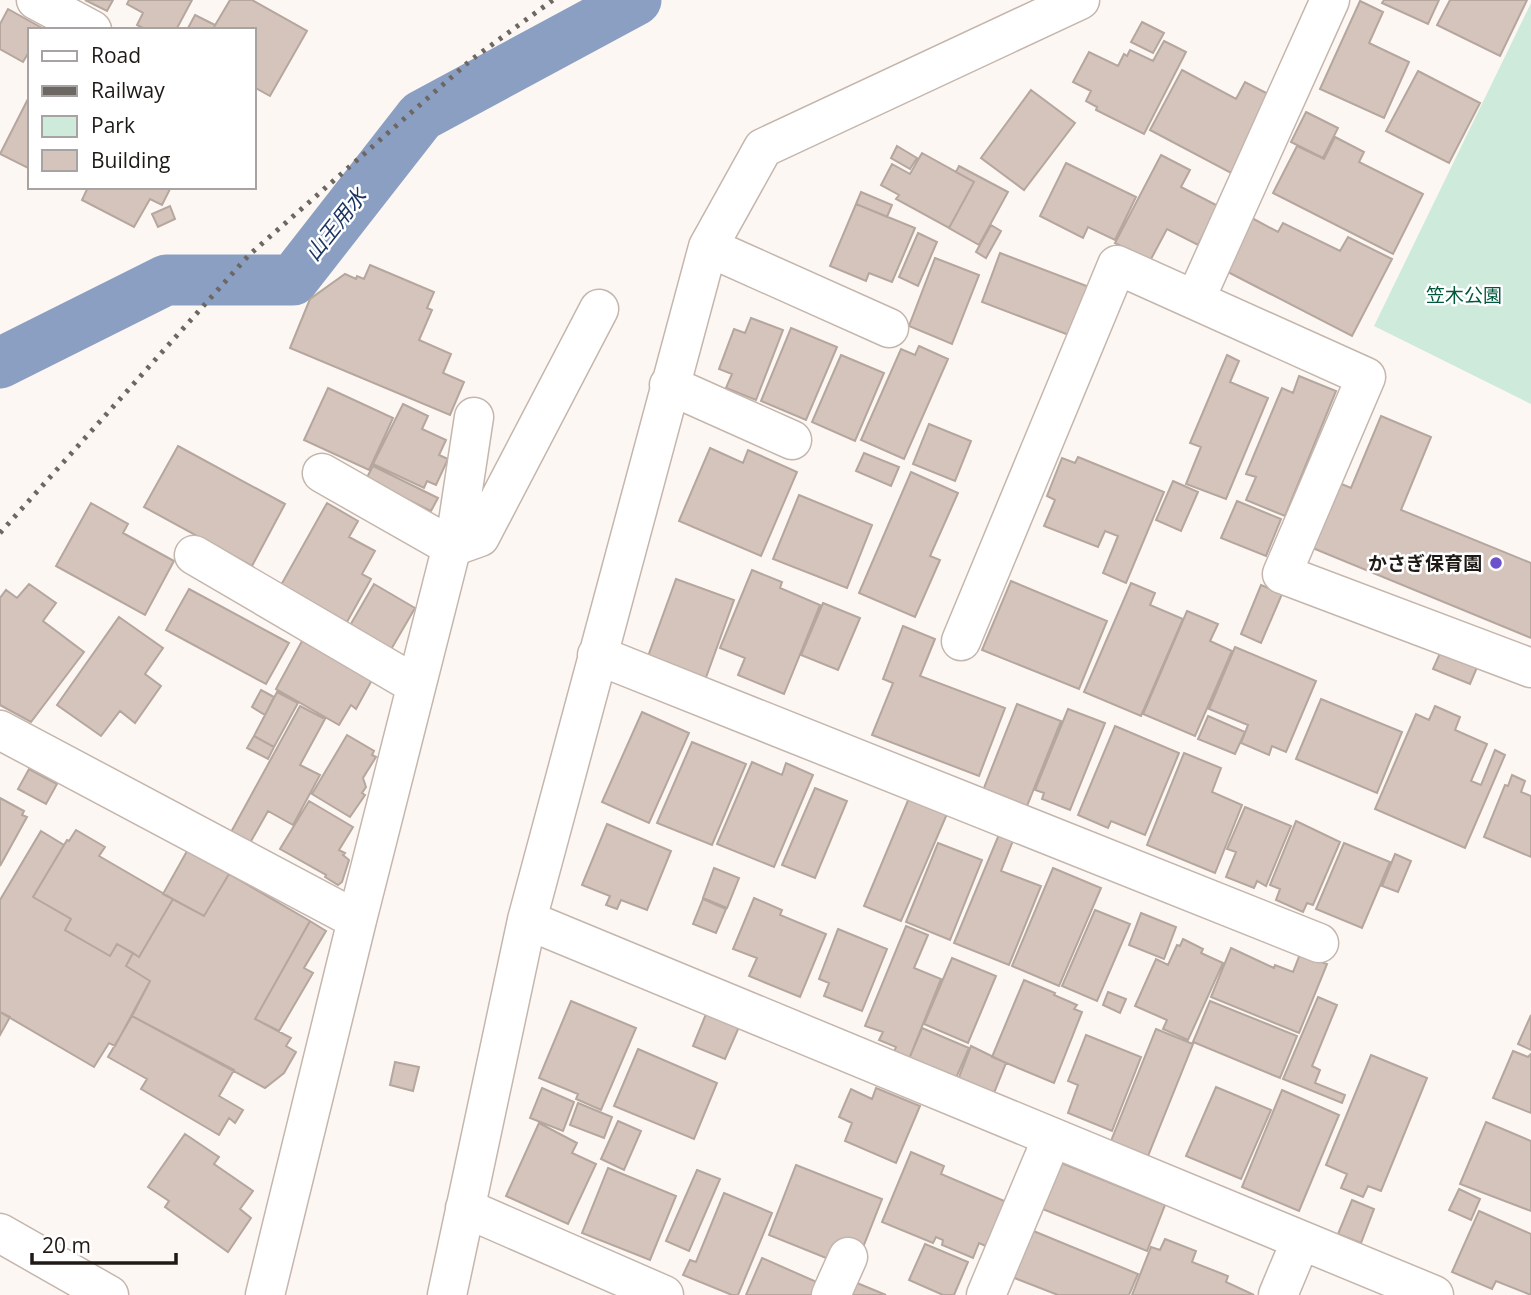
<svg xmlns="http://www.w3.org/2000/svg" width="1531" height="1295" viewBox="0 0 1531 1295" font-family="'Open Sans','Noto Sans JP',sans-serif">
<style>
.green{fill:#cdeadb}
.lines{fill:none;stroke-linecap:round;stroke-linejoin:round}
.canal{stroke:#8b9fc2;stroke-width:51}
.building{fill:#d4c4bb;stroke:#b5a69e;stroke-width:2}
.minor-casing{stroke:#c5b6ad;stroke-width:41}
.minor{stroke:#fff;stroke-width:38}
.rail{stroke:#6d6763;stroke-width:5;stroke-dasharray:3.5 7;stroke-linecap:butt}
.poi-dot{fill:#6c51ca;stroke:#fff;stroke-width:2.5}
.labels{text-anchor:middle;stroke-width:5;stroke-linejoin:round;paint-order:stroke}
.park-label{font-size:19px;fill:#00573c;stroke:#fff}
.poi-label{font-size:19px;font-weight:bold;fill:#201a17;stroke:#fff;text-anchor:end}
.water-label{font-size:21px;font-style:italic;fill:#1d3563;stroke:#fff}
</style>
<rect width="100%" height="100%" fill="#fdf7f3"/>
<!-- green -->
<path class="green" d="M1531,3v401l-157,-78z"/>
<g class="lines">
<!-- canal -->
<path class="canal" d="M0,363l166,-83h127l128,-164 215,-116"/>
</g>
<!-- building -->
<path class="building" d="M85,0h28l-6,11z
M129,0h63l-16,30h-29l-10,-5 6,-12 -16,-9z
M230,0h22l55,31 -37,65 -16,-9v-57h-36l-4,-3z
M1384,0h55l-11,24 -46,-21z
M1450,0h77l-27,56 -63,-31z
M1360,1l23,11 -14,31 40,19 -25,56 -64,-29z
M8,9l34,19 -12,2v20l-7,12 -23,-13v-25z
M195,15l20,10 -1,2 4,3h-31z
M1142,22l22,11 -11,20 -22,-11z
M1164,41l22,11 -42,82 -48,-24 1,-3 -11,-6 5,-10 -18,-9 16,-30 29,14 6,-12 3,2 3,-6 23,11z
M1182,70l54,29 9,-17 27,14 -41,77 -81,-43z
M1418,71l62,32 -31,60 -63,-32z
M1031,90l44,33 -51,67 -43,-32z
M30,95v74l-30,-15z
M1306,112l32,16 -15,30 -32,-16z
M1335,137l29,15 -5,10 64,32 -30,60 -120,-61 24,-47 27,13z
M897,146l20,12 -7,11 -19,-11z
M922,153l52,29 -25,46 -53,-29 3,-4 -18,-10 11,-21 18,10z
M1161,155l29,15 -9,17 37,19 -20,39 -31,-16 -17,32 -35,-18z
M1066,163l70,34 -21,43 -27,-13 -5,11 -43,-22z
M959,166l49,26 -29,53 -30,-17 25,-46 -18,-10z
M88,187h83l-9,18 -12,-6 -16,28 -52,-27z
M861,192l31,13 -5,12 -31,-13z
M856,204l59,24 -23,54 -23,-9 -3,8 -36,-15z
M170,206l5,13 -17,8 -6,-13z
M1250,217l28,15 5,-9 57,28 8,-14 44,22 -40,77 -128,-66z
M991,225l10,6 -15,27 -10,-6z
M918,233l19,9 -19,44 -19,-9z
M1000,253l92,35 -18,49 -92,-35z
M935,258l44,17 -27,69 -43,-18z
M370,265l64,27 -7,16 5,2 -13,30 32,14 -8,19 21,9 -14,33 -160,-67 20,-49 35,-25 11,5 1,-3 7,3z
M751,318l32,12 -27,70 -30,-12 6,-14 -13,-5 15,-40 11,4z
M791,328l46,19 -31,73 -45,-19z
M919,346l29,13 -44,100 -43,-19 40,-91 14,6z
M841,355l43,18 -29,68 -43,-19z
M1227,355l12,6 -9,21 38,16 -42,101 -40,-15 15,-37 -11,-4z
M1299,376l37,15 -51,125 -39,-16 10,-23 -10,-3 36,-86 11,5z
M328,388l65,30 -24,52 -65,-30z
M403,404l25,12 -6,13 24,11 -7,15 9,4 -12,26 -9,-4 -3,7 -51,-24z
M1381,416l50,21 -30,73 130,53v75l-221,-91 27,-65 14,6z
M929,424l42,17 -16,40 -42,-17z
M178,446l107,58 -33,62 -108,-59z
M710,448l33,15 5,-13 49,22 -36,84 -82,-35z
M864,453l35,14 -8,19 -35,-15z
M1078,457l86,35 -38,91 -23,-10 15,-37 -13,-5 -7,16 -54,-21 11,-26 -8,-4 15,-38 13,5z
M373,466l65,32 -7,13 -65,-32z
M911,472l47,21 -28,63 10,4 -25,57 -56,-24z
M1173,481l25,11 -17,39 -25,-11z
M799,495l73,30 -25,63 -74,-29z
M1237,501l44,18 -15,37 -45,-18z
M91,503l37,21 -5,9 51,28 -29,54 -89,-49z
M327,503l31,18 -9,16 26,14 -13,23 9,5 -24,43 -66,-37z
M752,570l30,12 -2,6 40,17 -36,89 -46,-19 7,-17 -25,-10z
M676,579l58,21 -30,83 -58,-21z
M1011,581l96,40 -28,68 -97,-39z
M1131,583l24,10 -5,12 33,14 -42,97 -57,-24z
M29,584l27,19 -13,18 41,31 -53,70 -31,-17v-107l6,-8 11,8z
M374,584l41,24 -26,45 -41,-24z
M1261,585l21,9 -21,49 -20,-9z
M189,589l100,54 -23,41 -100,-54z
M823,603l37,15 -22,52 -37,-15z
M1187,611l31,13 -8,17 22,10 -37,85 -52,-22z
M119,617l44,31 -18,26 16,12 -26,37 -15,-12 -19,25 -44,-31z
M903,626l32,13 -15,37 85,32 -26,68 -107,-41 21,-52 -10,-4z
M302,641l70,39 -16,29 -5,-4 -12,20 -63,-36z
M1445,642l36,16 -11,26 -37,-15z
M1235,647l81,34 -30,71 -14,-6 -3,9 -28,-12 7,-18 -39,-16z
M261,690l13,7 -9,18 -13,-8z
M277,692l21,11 -24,44 -20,-11z
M1321,699l81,33 -25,61 -81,-34z
M1017,704l44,17 -36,90 -43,-18z
M300,706l25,13 -25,46 20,10 -27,50 -25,-14 -18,32 -19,-11z
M1435,706l25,11 -5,13 32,14 -16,37 10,4 14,-35 10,5 -40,93 -90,-39 41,-95 13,6z
M1068,709l37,14 -35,87 -28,-11 2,-6 -9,-3z
M642,712l47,21 -40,90 -47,-21z
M1208,716l37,16 -10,22 -37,-15z
M1115,726l64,27 -34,82 -34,-14 -3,7 -30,-13z
M347,735l27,16 -2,4 4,2 -13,21 3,9 -4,6 3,2 -15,22 -38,-23z
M254,736l20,11 -6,12 -21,-11z
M692,742l54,22 -34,81 -55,-22z
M1184,753l37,15 -9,24 30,13 -27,68 -68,-28z
M752,762l30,13 4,-12 27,12 -39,92 -57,-23z
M29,769l28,15 -11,20 -28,-15z
M1512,775l13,6 -4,11 10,4v61l-47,-20 21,-52 3,1z
M815,788l32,13 -32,77 -33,-13z
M0,798l24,13 -2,4 5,2 -27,49z
M909,798l38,16 -46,107 -37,-15z
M309,801l44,26 -14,23 6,3 -2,2 6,5 -7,22 -4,3 -13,-8 1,-2 -46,-26z
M1245,807l46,19 -25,60 -9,-5 -3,7 -28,-11 10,-25 -9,-3z
M1296,821l44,21 -27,63 -6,-2 -4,9 -27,-12 4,-11 -10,-4z
M607,824l64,27 -24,59 -26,-10 -4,9 -11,-4 4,-9 -28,-11z
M76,830l29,17 -6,9 74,43 -34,58 -22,-13 -7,12 -45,-26 6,-11 -38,-22 31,-52 3,-5 2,1z
M41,831l23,14 -31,52 38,22 -6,11 45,26 7,-12 16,9 -7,13 24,15 -35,65 -6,-3 -15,24 -94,-55v-112z
M1000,832l14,6 -13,33 40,15 -32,79 -55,-22z
M938,843l44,17 -32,80 -44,-18z
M1344,843l46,19 -28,66 -46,-19z
M187,851l42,23 -25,42 -41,-22z
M1395,854l16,7 -13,31 -16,-6z
M714,868l25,10 -12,30 -24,-10z
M1053,868l48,20 -42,98 -47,-20z
M229,874l81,47 -55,98 36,19 -5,8 10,6 -12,21 -19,15 -133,-72 18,-35 -24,-15 7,-13 6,4 34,-58 31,17z
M754,898l28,12 -2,5 46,19 -26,63 -51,-21 8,-18 -24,-9z
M703,899l23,10 -10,24 -23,-9z
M1095,910l35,14 -33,77 -35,-15z
M1141,913l35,14 -12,32 -35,-14z
M310,921l16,10 -22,37 9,5 -34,58 -24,-12z
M906,926l22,9 -14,33 27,11 -32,80 -15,-7 2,-5 -17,-7 4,-8 -18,-6z
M838,929l49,20 -25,62 -38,-15 5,-13 -10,-4z
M1183,939l20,10 -2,4 22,10 -35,77 -25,-11 4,-9 -32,-14 21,-47 12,6 9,-20 3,1z
M1231,948l43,20 1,-3 18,7 7,-18 27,10 -28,69 -88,-36z
M952,958l44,18 -28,67 -44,-19z
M1024,980l31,13 -1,2 23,10 -3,4 8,3 -28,71 -62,-26z
M1108,992l18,7 -6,14 -17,-8z
M1318,997l19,8 -25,61 8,4 -5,13 30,12 -3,8 -59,-24z
M571,1001l65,27 -35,82 -25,-11 2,-5 -39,-16z
M1210,1001l87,35 -17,42 -87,-36z
M0,1012l10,5 -10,18z
M706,1014l33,13 -14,32 -32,-13z
M1531,1015v35l-13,-6z
M132,1016l102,54 -15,26 24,14 -8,13 -6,-5 -10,17 -78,-46 6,-10 -39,-22z
M922,1028l47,20 -13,30 -47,-19z
M1156,1029l37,15 -45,112 -37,-15z
M1086,1035l55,22 -29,74 -44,-18 10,-28 -10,-4z
M971,1046l35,17 -12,30 -36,-13z
M638,1049l79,34 -23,56 -80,-33z
M1513,1051l15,6 3,-3v59l-38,-15z
M1371,1055l56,23 -46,113 -13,-5 -5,11 -22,-9 6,-14 -21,-9z
M395,1062l24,5 -6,24 -23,-6z
M1216,1087l55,23 -30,69 -55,-23z
M542,1088l32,14 -11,29 -33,-13z
M876,1088l44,18 -24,57 -51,-22 7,-18 -13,-6 12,-28 21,10z
M1282,1090l57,25 -40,96 -57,-24z
M578,1103l34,14 -8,21 -34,-13z
M618,1121l23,10 -17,39 -23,-11z
M1486,1122l45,19v70l-71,-27z
M539,1123l38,20 -5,10 24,11 -28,60 -62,-28z
M185,1134l34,23 -5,7 39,27 -13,18 11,9 -23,34 -63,-45 4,-6 -21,-14z
M911,1152l33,14 -3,8 68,29 -19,45 -11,-5 -6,15 -31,-13 1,-5 -7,-3 -3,6 -51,-21z
M1059,1162l106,43 -18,46 -107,-43z
M796,1165l86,34 -24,61 -22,2 -67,-27z
M608,1168l68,28 -26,64 -68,-27z
M697,1170l23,9 -31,72 -23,-10z
M1459,1189l21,10 -9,21 -22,-10z
M724,1193l48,20 -34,82h-6l-49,-20 7,-15 6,2z
M1352,1200l22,9 -13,34 -23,-9z
M1479,1211l52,23v61l-35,-14 -4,8 -40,-17z
M1031,1230l107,44 -9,21h-71l-46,-18z
M1165,1239l31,12 -4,11 36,14 -2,6 28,13h-122l19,-48 9,3z
M925,1244l43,18 -14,33h-11l-34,-15z
M762,1258l57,25 -5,12h-68z
M857,1283l29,12h-34z"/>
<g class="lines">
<!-- minor casing -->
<g class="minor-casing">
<path id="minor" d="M36,0l56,30
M708,247l181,81
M1195,300l135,-300
M669,385l123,55
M322,473l130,74 28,-10 119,-228
M194,555l222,130
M961,641l156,-376 249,112 -84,197 249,94
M597,655l722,288
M0,730l357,190 -92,375
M357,920l101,-398 16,-105
M527,920l907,375
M465,1208l199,87
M0,1233l109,62
M447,1295l80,-375 181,-673 55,-99 317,-148
M831,1295l17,-38
M986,1295l66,-157
M1278,1295l23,-55"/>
</g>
<!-- minor -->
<use href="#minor" class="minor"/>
<!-- rail -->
<path class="rail" d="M0,533l249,-278 222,-195 82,-60"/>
</g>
<!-- markers -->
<circle class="poi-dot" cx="1496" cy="563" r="7"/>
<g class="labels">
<!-- park labels -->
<g class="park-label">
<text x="1464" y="302">笠木公園</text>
</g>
<!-- poi labels -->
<g class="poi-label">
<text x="1482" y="570">かさぎ保育園</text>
</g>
<!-- water labels -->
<g class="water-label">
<text transform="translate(336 225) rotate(-52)" y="7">山王用水</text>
</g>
</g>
<!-- legend -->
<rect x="28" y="28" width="228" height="161" fill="#ffffff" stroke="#a6a3a2" stroke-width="2"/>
<rect x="42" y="51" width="35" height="10" fill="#ffffff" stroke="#a6a3a2" stroke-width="2"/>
<text x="91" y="63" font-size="21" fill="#201a17">Road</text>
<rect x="42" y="86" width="35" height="10" fill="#6d6763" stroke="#a6a3a2" stroke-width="2"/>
<text x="91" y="98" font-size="21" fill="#201a17">Railway</text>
<rect x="42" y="116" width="35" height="21" fill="#cdeadb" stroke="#a6a3a2" stroke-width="2"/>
<text x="91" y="133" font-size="21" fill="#201a17">Park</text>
<rect x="42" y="150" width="35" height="21" fill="#d4c4bb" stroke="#a6a3a2" stroke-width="2"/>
<text x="91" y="168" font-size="21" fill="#201a17">Building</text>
<!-- scale -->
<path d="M32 1253v10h144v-10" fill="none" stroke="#201a17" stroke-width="3.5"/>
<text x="42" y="1253" font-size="21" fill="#201a17" stroke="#ffffff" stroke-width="5" paint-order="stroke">20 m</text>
</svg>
